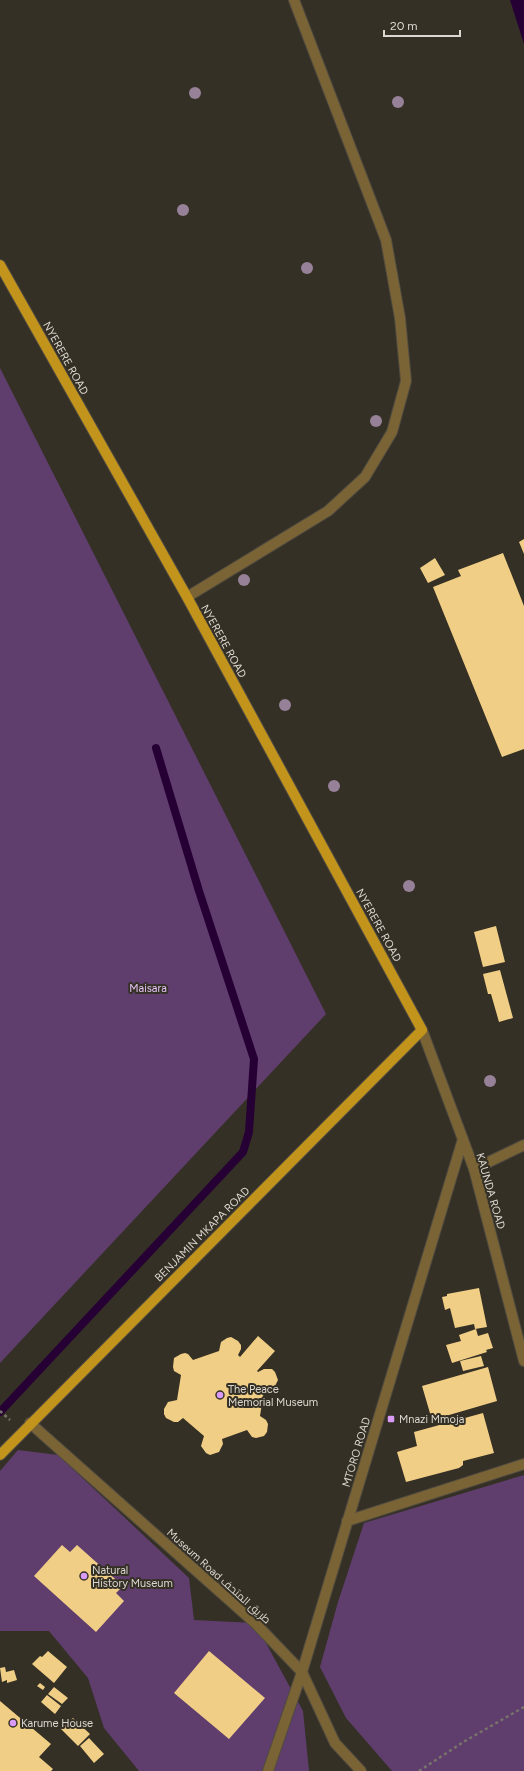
<svg xmlns="http://www.w3.org/2000/svg" width="524" height="1771" viewBox="0 0 524 1771" font-family="Figtree,Cairo,sans-serif">
<style>
.green{fill:#5f3e6e}
.water{fill:#260034}
.lines{fill:none;stroke-linecap:round;stroke-linejoin:round}
.stream{stroke:#260034;stroke-width:8}
.building{fill:#f1ce86}
.lane-casing{stroke:#504b41;stroke-width:12}
.street-casing{stroke:#504b41;stroke-width:12}
.primary-casing{stroke:#504b41;stroke-width:12}
.path{stroke:#78746a;stroke-width:2.5;stroke-dasharray:3 3;stroke-linecap:butt}
.lane{stroke:#7a6334;stroke-width:10}
.street{stroke:#7a6334;stroke-width:10}
.primary{stroke:#c3941c;stroke-width:10}
.tree{fill:#968198}
.poi-dot{fill:#da9af7;stroke:#353025;stroke-width:1.5}
.labels{text-anchor:middle;stroke-width:4;stroke-linejoin:round;paint-order:stroke}
.street-label{font-size:11px;fill:#dcd8d1;stroke:#353025}
.park-label{font-size:11px;fill:#e6c4f7;stroke:#353025}
.poi-label{font-size:11px;fill:#dcd8d1;stroke:#353025;text-anchor:start}
</style>
<rect width="100%" height="100%" fill="#353025"/>
<!-- green -->
<path class="green" d="M0,368l326,646 -326,349z
M18,1450l40,5 131,123 5,42 61,3 48,88 6,60h-170l-35,-43 -16,-50 -39,-47h-49v-160z
M524,1475v296h-132l-46,-53 -26,-51 18,-65 26,-79z"/>
<!-- water -->
<path class="water" d="M510,0h14v44z"/>
<g class="lines">
<!-- stream -->
<path class="stream" d="M0,1412l243,-260 6,-20 5,-73 -55,-168 -43,-143"/>
</g>
<!-- building -->
<path class="building" d="M524,539v15l-5,-12z
M503,553l21,53v143l-22,8 -69,-170 28,-11 -3,-6z
M435,558l10,17 -17,8 -8,-15z
M496,926l9,36 -22,5 -9,-35z
M500,970l13,48 -14,4 -8,-28h-3l-5,-20z
M479,1288l8,39 -12,2 -1,-5 -19,4 -5,-20 -5,2 -3,-13 5,-1v-2z
M476,1329l2,7 10,-3 5,15 -7,2 1,2 -35,11 -6,-18 15,-4 -2,-6z
M258,1336l17,15 -18,20 1,1 6,-3h8l3,3 3,8 -4,8 -4,2h-6l-4,26 6,4 2,4 -1,8 -3,4 -8,2 -4,-1 -5,-7 -25,9 1,5 -4,8 -9,3 -4,-2 -5,-7 3,-10 -21,-18 -5,4h-4l-8,-4 -2,-4v-5l4,-7 9,-2 4,-25 -7,-4 -1,-4 1,-9 7,-4 4,-1 3,1 5,6 26,-9 2,-9 6,-4 4,-1 7,4 3,4v4l-3,6 2,2z
M481,1356l3,10 -21,5 -3,-10z
M488,1367l9,34 -65,19 -10,-34z
M483,1413l11,40 -31,8v4l-4,3 -53,14 -9,-30 20,-6 -3,-14z
M62,1545l8,7 7,-7 46,41 -7,7 8,8 -28,31 -62,-56z
M48,1651l19,16 -13,16 -22,-19 8,-8 2,1z
M209,1651l56,47 -36,41 -55,-46z
M5,1667l1,5 8,-2 3,10 -10,3v-3l-5,2 -2,-14z
M40,1683l5,4 -2,3 -6,-4z
M54,1687l14,11 -6,6 -14,-10z
M47,1695l14,11 -6,8 -14,-12z
M0,1701l51,43 -12,13 14,12 -2,2h-51z
M73,1718l17,16 -12,12 -17,-17z
M89,1738l15,16 -10,9 -14,-17z"/>
<g class="lines">
<!-- lane casing -->
<g class="lane-casing">
<path id="lane" d="M187,597l141,-86 37,-34 27,-45 14,-51 -6,-63 -14,-78 -92,-240
M474,1169l50,-24
M347,1521l177,-57"/>
</g>
<!-- street casing -->
<g class="street-casing">
<path id="street" d="M422,1030l52,139 50,192
M30,1423l225,200 47,49 33,71 26,28
M268,1771l34,-99 161,-533"/>
</g>
<!-- primary casing -->
<g class="primary-casing">
<path id="primary" d="M0,265l187,332 235,433 -422,425"/>
</g>
<!-- path -->
<path class="path" d="M0,1411l10,9
M419,1771l46,-30 59,-34"/>
<!-- lane -->
<use href="#lane" class="lane"/>
<!-- street -->
<use href="#street" class="street"/>
<!-- primary -->
<use href="#primary" class="primary"/>
</g>
<!-- trees -->
<g class="tree">
<circle cx="195" cy="93" r="6"/>
<circle cx="398" cy="102" r="6"/>
<circle cx="183" cy="210" r="6"/>
<circle cx="307" cy="268" r="6"/>
<circle cx="376" cy="421" r="6"/>
<circle cx="244" cy="580" r="6"/>
<circle cx="285" cy="705" r="6"/>
<circle cx="334" cy="786" r="6"/>
<circle cx="409" cy="886" r="6"/>
<circle cx="490" cy="1081" r="6"/>
</g>
<!-- markers -->
<g class="poi-dot">
<circle cx="220" cy="1395" r="4"/>
<rect x="387" y="1415" width="8" height="8" rx="2"/>
<circle cx="84" cy="1576" r="4"/>
<circle cx="13" cy="1723" r="4"/>
</g>
<g class="labels">
<!-- street labels -->
<g class="street-label">
<text transform="translate(66 358) rotate(61)" y="4">NYERERE ROAD</text>
<text transform="translate(224 641) rotate(61)" y="4">NYERERE ROAD</text>
<text transform="translate(379 925) rotate(61)" y="4">NYERERE ROAD</text>
<text transform="translate(491 1191) rotate(74)" y="4">KAUNDA ROAD</text>
<text transform="translate(202 1234) rotate(-45)" y="4">BENJAMIN MKAPA ROAD</text>
<text transform="translate(356 1452) rotate(-73)" y="4">MTORO ROAD</text>
<text transform="translate(219 1576) rotate(42)" y="4">Museum Road طريق المتحف</text>
</g>
<!-- park labels -->
<g class="park-label">
<text x="148" y="992">Maisara</text>
</g>
<!-- poi labels -->
<g class="poi-label">
<text x="228" y="1393">The Peace<tspan x="228" dy="13">Memorial Museum</tspan></text>
<text x="399" y="1423">Mnazi Mmoja</text>
<text x="92" y="1574">Natural<tspan x="92" dy="13">History Museum</tspan></text>
<text x="21" y="1727">Karume House</text>
</g>
</g>
<!-- scale -->
<path d="M384 30v6h76v-6" fill="none" stroke="#dcd8d1" stroke-width="2"/>
<text x="390" y="30" font-size="12" fill="#dcd8d1" stroke="#353025" stroke-width="3" paint-order="stroke">20 m</text>
</svg>
